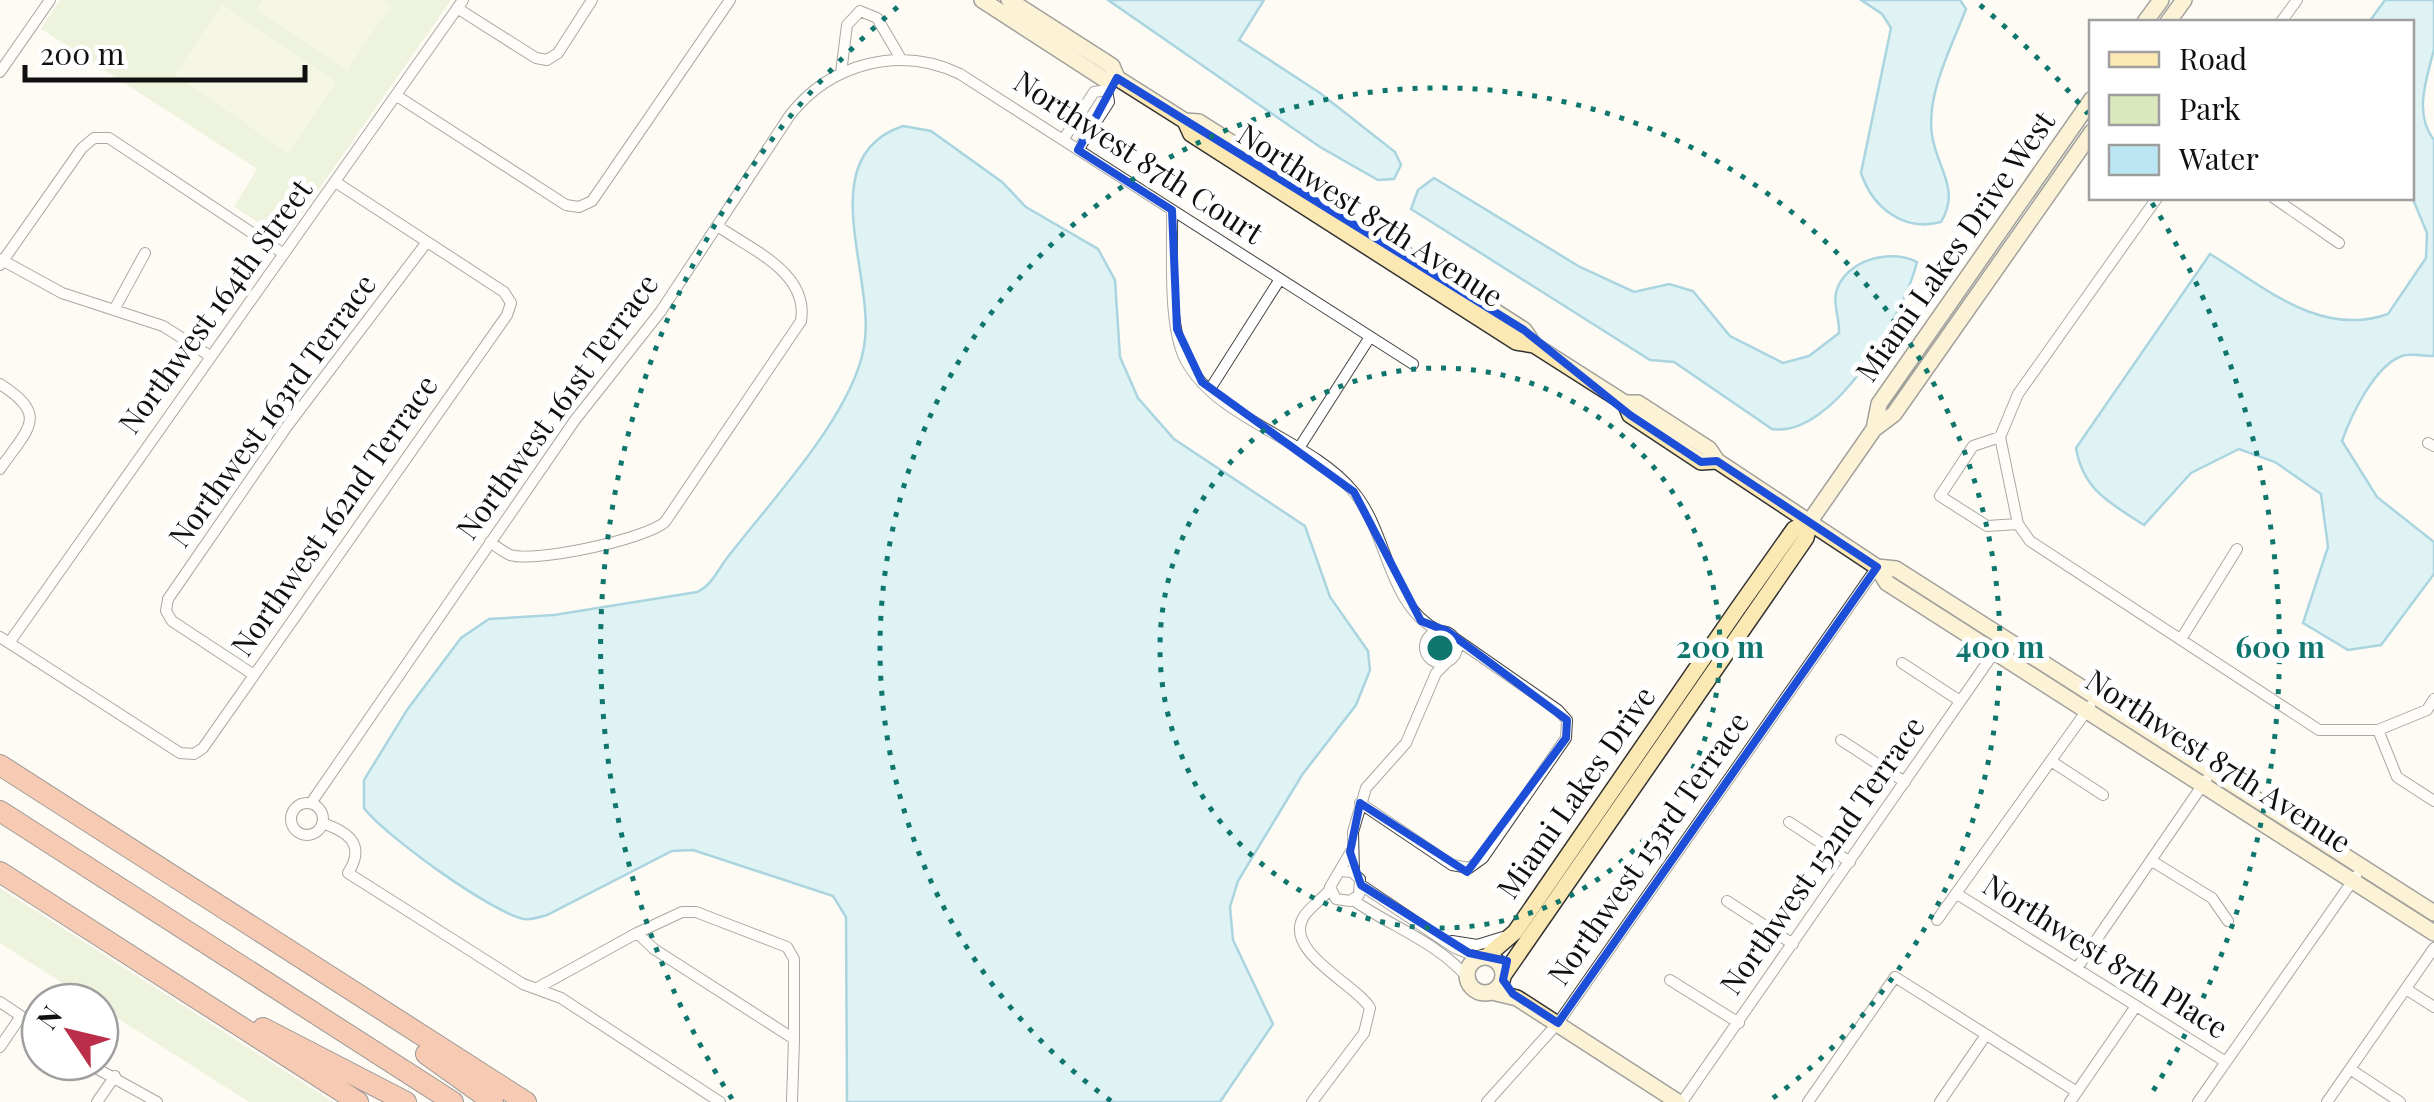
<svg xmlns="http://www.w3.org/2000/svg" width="2434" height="1102" viewBox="0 0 2434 1102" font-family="'Playfair Display',serif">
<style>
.green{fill:#dae8be}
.pitch{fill:#eaf0d0}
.water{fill:#bbe7f4;stroke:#45a7c7;stroke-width:2.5}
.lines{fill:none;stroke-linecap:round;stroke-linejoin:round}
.street-casing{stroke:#434343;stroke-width:12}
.secondary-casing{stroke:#323232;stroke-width:18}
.highway-casing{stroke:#212121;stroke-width:22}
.street{stroke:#fff;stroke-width:10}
.secondary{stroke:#fbe8b3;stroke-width:15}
.highway{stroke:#ed8e64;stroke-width:20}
.marked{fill:none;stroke:#1d4ed8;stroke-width:8;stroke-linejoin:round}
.ring{fill:none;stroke:#0f766e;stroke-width:5;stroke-dasharray:5 10}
.labels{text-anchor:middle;stroke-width:10;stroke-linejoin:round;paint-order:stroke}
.street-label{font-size:30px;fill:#101010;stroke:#fff}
.centre{fill:#0f766e;stroke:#fff;stroke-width:5}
.ring-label{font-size:30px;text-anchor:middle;font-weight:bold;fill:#0f766e;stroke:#fff;stroke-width:10;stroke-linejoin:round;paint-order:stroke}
</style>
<rect width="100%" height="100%" fill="#fefbf4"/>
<!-- green -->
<path class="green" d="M60,0h391l-162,232 -11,3 -44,-28 23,-38 -216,-140z
M0,888l333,214h-84l-149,-95v-5h-8l-92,-59z"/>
<!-- pitch -->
<path class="pitch" d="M262,0h120l9,6 -44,65 -91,-61z
M222,4l114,78 -48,71 -114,-78z"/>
<!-- water -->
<path class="water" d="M1108,0h156l-25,40 81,53 75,59 6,13 -7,14 -16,1 -58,-33z
M1861,0h99l6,9c-14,37 -40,85 -34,126 5,34 29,54 9,87 -36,10 -68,-13 -80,-49l30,-145 -9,-14z
M2385,0h49c0,15 0,34 0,49 -7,30 -21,64 0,91v216c-9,0 -24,-3 -32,0 -28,10 -51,60 -60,85l35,56 57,45v32l-53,71 -33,5 -45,-27 25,-76 -7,-53 -46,-32 -36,-13 -48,24 -47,52c-34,-22 -61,-35 -68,-77l134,-194c55,33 110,84 178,60l38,-56 1,-25 -15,-36v-175h-43z
M903,126l28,5 71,51 24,25 72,42 17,31 5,77 18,41 36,41 131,87 25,71 38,54 2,19 -14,35 -54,70 -64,106 -8,26 3,33 40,84 -53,78h-373l-1,-185 -13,-21 -140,-46 -21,1 -125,64c-7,2 -16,5 -23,4 -32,-6 -140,-84 -160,-111v-28l43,-70 54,-72 28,-19 65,-4 143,-23c15,-7 20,-21 30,-34 42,-55 125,-142 137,-211 13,-69 -54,-190 39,-221z
M1434,178l146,89 54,25 35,-8 24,7 37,45 53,27 26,-7 30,-23c1,-13 -6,-28 -3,-40 8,-33 54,-45 81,-31 -13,53 -84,177 -145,167l-98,-67 -24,-2 -239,-151 7,-19z"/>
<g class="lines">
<!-- street casing -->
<g class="street-casing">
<path id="street" d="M457,8l79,50 11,2 11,-7 34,-53
M2281,22l16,-22
M0,72l50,-72
M841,73l6,-48 13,-14 17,7 24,41
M397,96l169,109 13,2 13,-6 138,-201
M1063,140l31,-48 13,-2 8,-11
M1078,150l31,-48 -2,-12
M2274,198l65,45
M1172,210c1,40 -5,116 14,151 32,59 124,78 167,130 36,42 33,113 86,140
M0,259l62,34 101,33 47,30
M0,265l82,-117 12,-10h15l175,116
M114,310l31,-57
M0,384c50,32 28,44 0,85
M1210,389l70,-110
M2000,437l18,87 12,17 289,189h59l49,-20 7,-11
M2000,437l18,-43 139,-196
M2000,437l-27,9 -33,50 47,30 31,-2
M2428,443l6,3
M1299,448l71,-111
M490,542c6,4 13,10 20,13 25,8 136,-16 155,-33l136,-201c8,-48 -49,-71 -82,-94
M1425 647a16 16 0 1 1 32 0a16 16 0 1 1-32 0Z
M0,637l180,116 14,1 9,-6 304,-433 4,-12 -7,-11 -167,-109
M2181,639l56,-90
M9,643l454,-643
M1902,663l58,38
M254,675l-82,-54 -6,-10 2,-12 120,-174 139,-183
M2378,730l19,47 37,24
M1841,740l64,42
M2051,761l52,34
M311,803l264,-383 86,-109 129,-196c41,-52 110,-70 170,-41l453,290
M1360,803l92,62 17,3 14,-10 83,-120 1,-18 -9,-10 -105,-73
M291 819a16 16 0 1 1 32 0a16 16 0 1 1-32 0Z
M1789,822l61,40
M322,823c27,9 44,22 26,50l175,111 38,14 159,104
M2152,861l60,37 16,23
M1341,871l11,1 8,7 -1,16 -9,6 -14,-2 -6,-12 20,-34
M1354,873l-1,-41 13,-44 40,-45 30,-70 10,-10
M1361,885l94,63 24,10
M1957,894l269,168
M1353,900c37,26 84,42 114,77
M1727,901l66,43
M1937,920l153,-214
M637,933l45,-21h14l91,35 7,12v80
M1452,941l25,4 26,-8
M2077,968l129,-188
M1670,980l69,43
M539,987l98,-54 17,16 140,90 -2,63
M2406,989l28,18
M0,1002l40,27
M0,1047l21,-31
M85,1062l72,40
M2350,1069l50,33
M97,1102l18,-26
M1312,1102l52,-69 6,-25c-12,-22 -86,-56 -67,-90 5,-10 20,-19 27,-29
M1487,1102l71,-79 319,-456
M1682,1102l316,-455
M1808,1102l87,-125 182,115
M1940,1102l46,-67
M2070,1102l66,-96
M2198,1102l158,-226
M2327,1102l107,-154"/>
</g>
<!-- secondary casing -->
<g class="secondary-casing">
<path id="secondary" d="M982,0l122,79 13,-1 68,43 14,1 325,208 10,15 91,58h13l71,46 8,12 160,106 10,16 547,350
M1009,0l103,66 5,12
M2145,22l16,-22
M2168,22l16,-22
M1185,121l6,13 325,208 18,3
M1625,403l5,12 71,47 16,-1
M1874,429l5,-25 213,-305
M1877,567l19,2 538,344
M1467 975a18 18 0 1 1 36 0a18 18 0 1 1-36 0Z
M1486,957l29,-25 221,-321 58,-82 16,-8
M1503,976l303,-438 4,-17 64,-92 20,-15 198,-282
M1492,992l25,6 161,104"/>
</g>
<!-- highway casing -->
<g class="highway-casing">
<path id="highway" d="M0,765l526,337
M0,811l453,291
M0,872l358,230
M263,1028l143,74
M426,1054l67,48"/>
</g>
<!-- street -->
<use href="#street" class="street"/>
<!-- secondary -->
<use href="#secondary" class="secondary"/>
<!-- highway -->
<use href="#highway" class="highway"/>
</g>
<!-- marked area -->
<path d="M0 0H2434V1102H0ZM1117,78l407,252 106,85 71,47 16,-1 160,106 -319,456 -45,-29 -10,-14 4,-19 -38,-8 -108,-68 -11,-33 10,-49 107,69 99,-134 1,-18 -120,-89 -26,-10 -67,-129 -152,-110 -25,-53 -5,-119 -94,-60z" fill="#fefbf4" fill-opacity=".55" fill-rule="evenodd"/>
<path class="marked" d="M1117,78l407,252 106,85 71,47 16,-1 160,106 -319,456 -45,-29 -10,-14 4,-19 -38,-8 -108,-68 -11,-33 10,-49 107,69 99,-134 1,-18 -120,-89 -26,-10 -67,-129 -152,-110 -25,-53 -5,-119 -94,-60z"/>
<!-- distance rings -->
<g class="ring">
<circle cx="1440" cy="648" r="280"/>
<path d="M1111 1101A560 560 0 1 1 1769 1101"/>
<path d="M732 1099A840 840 0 0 1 900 5M1980 5A840 840 0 0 1 2088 114M2152 203A840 840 0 0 1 2148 1099"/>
</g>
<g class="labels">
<!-- street labels -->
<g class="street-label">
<text transform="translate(1138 158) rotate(33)" y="10">Northwest 87th Court</text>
<text transform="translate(1370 216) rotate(33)" y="10">Northwest 87th Avenue</text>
<text transform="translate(1956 247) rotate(-55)" y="10">Miami Lakes Drive West</text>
<text transform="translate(216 307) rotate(-54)" y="10">Northwest 164th Street</text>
<text transform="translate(558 407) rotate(-54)" y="10">Northwest 161st Terrace</text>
<text transform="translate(273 411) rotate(-54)" y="10">Northwest 163rd Terrace</text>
<text transform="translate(335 516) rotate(-55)" y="10">Northwest 162nd Terrace</text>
<text transform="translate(2218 762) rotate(33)" y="10">Northwest 87th Avenue</text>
<text transform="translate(1577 793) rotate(-55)" y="10">Miami Lakes Drive</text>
<text transform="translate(1649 849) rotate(-55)" y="10">Northwest 153rd Terrace</text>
<text transform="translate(1823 856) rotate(-55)" y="10">Northwest 152nd Terrace</text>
<text transform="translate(2105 957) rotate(32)" y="10">Northwest 87th Place</text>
</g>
</g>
<circle cx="1440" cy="648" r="15" class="centre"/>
<g class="ring-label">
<text x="1720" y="658">200 m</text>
<text x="2000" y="658">400 m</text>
<text x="2280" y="658">600 m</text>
</g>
<!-- legend -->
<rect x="2089" y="20" width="325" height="180" fill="#ffffff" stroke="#9f9f9f" stroke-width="2.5"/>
<rect x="2109" y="52" width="50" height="15" fill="#fbe8b3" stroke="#9f9f9f" stroke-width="2.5"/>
<text x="2179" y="70" font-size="30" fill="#101010">Road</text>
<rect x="2109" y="95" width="50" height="30" fill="#dae8be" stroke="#9f9f9f" stroke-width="2.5"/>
<text x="2179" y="120" font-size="30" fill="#101010">Park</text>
<rect x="2109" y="145" width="50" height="30" fill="#bbe7f4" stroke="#9f9f9f" stroke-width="2.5"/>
<text x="2179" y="170" font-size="30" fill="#101010">Water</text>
<!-- north arrow -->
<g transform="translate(70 1032) rotate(305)"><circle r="48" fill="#ffffff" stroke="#9f9f9f" stroke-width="2.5"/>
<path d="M0-8L18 38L0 25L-18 38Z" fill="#ba2e4a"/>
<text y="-15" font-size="28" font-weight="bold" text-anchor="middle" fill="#101010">N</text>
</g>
<!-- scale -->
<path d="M25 65v15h280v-15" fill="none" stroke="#101010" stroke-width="5"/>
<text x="40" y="65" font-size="30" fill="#101010" stroke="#ffffff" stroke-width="8" paint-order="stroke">200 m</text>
</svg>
